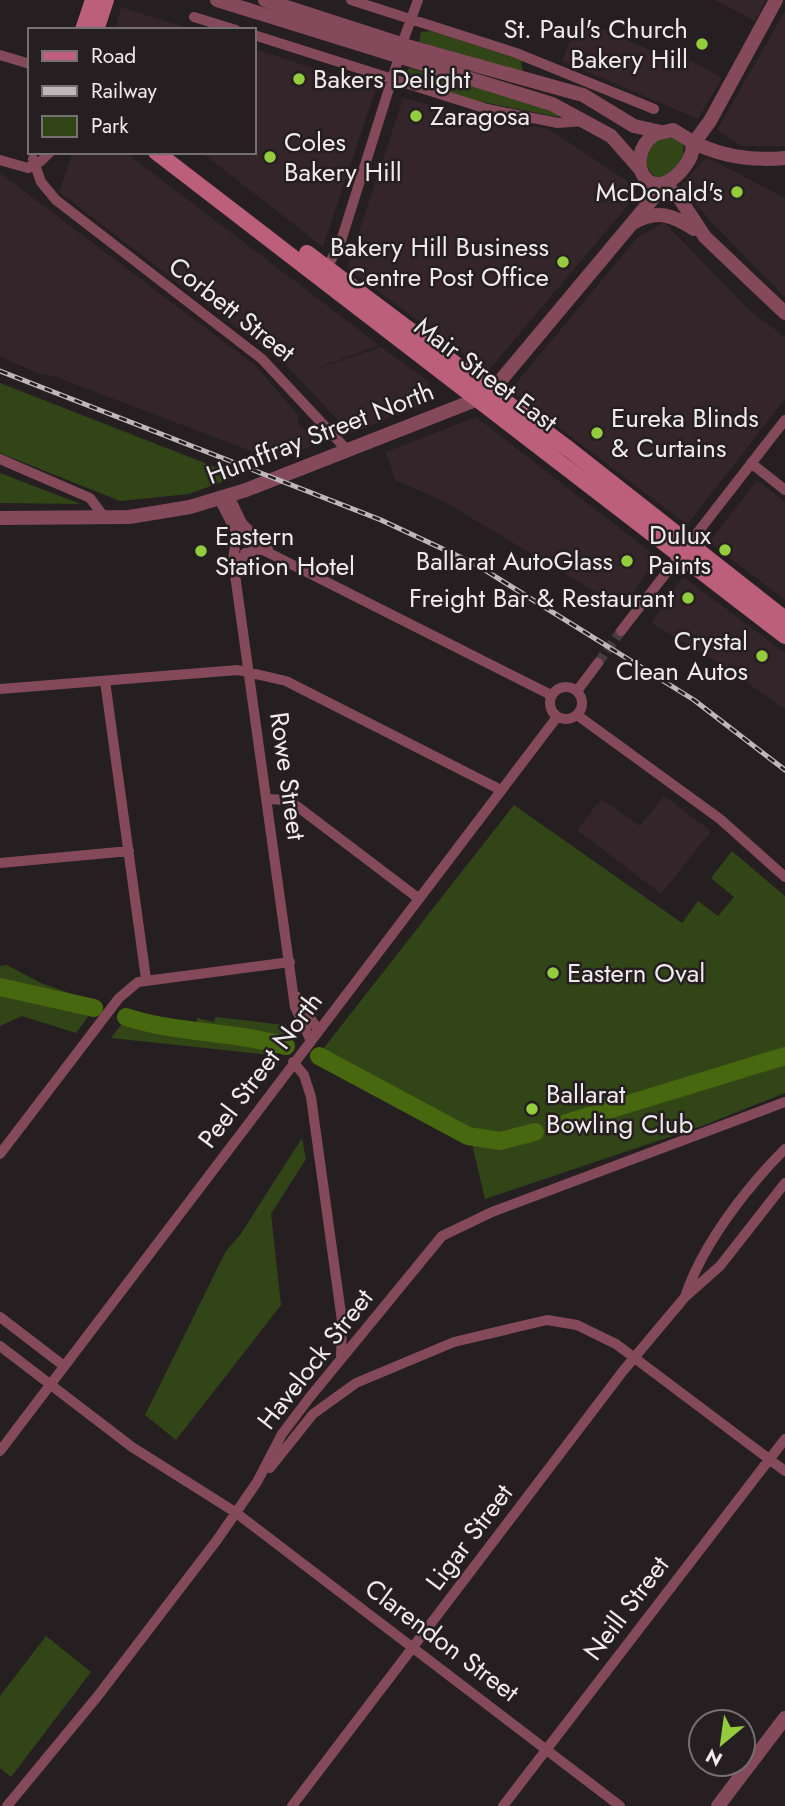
<svg xmlns="http://www.w3.org/2000/svg" width="785" height="1806" viewBox="0 0 785 1806" font-family="Jost,sans-serif">
<style>
.built{fill:#332529}
.green{fill:#314517}
.lines{fill:none;stroke-linecap:round;stroke-linejoin:round}
.river{stroke:#47680e;stroke-width:18}
.minor-tunnel{stroke:#443d3f;stroke-width:10;stroke-dasharray:10 5;stroke-linecap:butt}
.minor{stroke:#844a5c;stroke-width:10}
.tertiary{stroke:#844a5c;stroke-width:14}
.secondary{stroke:#bb5f7d;stroke-width:16}
.rail-casing{stroke:#beb8ba;stroke-width:5}
.rail{stroke:#261f21;stroke-width:2.5;stroke-dasharray:8;stroke-linecap:butt}
.poi-dot{fill:#93cd3d;stroke:#261f21;stroke-width:2.5}
.labels{text-anchor:middle;stroke-width:5;stroke-linejoin:round;paint-order:stroke}
.poi-label{font-size:26px;fill:#efeaeb;stroke:#261f21;text-anchor:end}
.street-label{font-size:26px;fill:#efeaeb;stroke:#261f21}
</style>
<rect width="100%" height="100%" fill="#261f21"/>
<!-- built -->
<path class="built" d="M715,0h51l-11,21z
M121,7l72,23h-78z
M785,11v135h-44l-24,-16z
M579,19l80,35 10,-5 53,29 -24,41 -136,-58z
M254,49l122,39 -53,159 -122,-95h53z
M403,98l73,19 73,12 78,52 4,8 2,6 -3,8 -143,169 -140,-104z
M73,152h52l254,193 -74,28 76,-26 48,34 -3,24 -76,28 -64,-68 -227,-173z
M706,157l79,41v99l-72,-73 -32,-38z
M0,173l256,193 42,49 1,10 21,17 -43,19 -221,-84 -19,-4 -37,-17z
M664,222l85,88 36,27v62l-98,126 -177,-135 128,-153z
M476,417l181,140 -34,51 -180,-107 -48,-21 -9,-28z
M757,480l28,22v98l-76,-58z
M685,578l100,75v56l-68,-47 -66,-39 30,-44z
M664,796l47,35 -50,63 -84,-64 24,-31 39,27z"/>
<!-- green -->
<path class="green" d="M431,31l90,29 2,12 -104,-30 2,-10z
M409,68l108,30 44,17 -3,2 -91,-18 -63,-22z
M675,137l8,6 1,13 -12,16 -13,6c-17,-6 -17,-30 -1,-38 4,-2 12,-2 17,-3z
M0,383l238,93 -49,18 -69,7 -120,-48z
M0,473l78,30 1,1 -79,-1z
M514,805l168,118 16,-22 20,15 16,-19 -23,-19 21,-27 53,45v197l-83,33 -217,73 -17,-72 -145,-78z
M7,965l34,18 57,20 -22,30 -54,-17 -22,10v-60z
M131,1012l65,13 1,-7 17,4 1,-5 71,8 4,15 -4,11 -15,4 -160,-17z
M302,1138l4,21 -35,55 10,91 -105,135 -31,-25 81,-164 14,-16z
M46,1636l45,36 -80,105 -11,-9v-72z"/>
<g class="lines">
<!-- river -->
<path class="river" d="M0,987l94,21
M126,1017c52,17 108,14 160,29
M319,1056l149,80 32,5 35,-9
M566,1123l219,-67"/>
<!-- minor-tunnel -->
<path class="minor-tunnel" d="M598,663l23,-32"/>
<!-- minor -->
<path class="minor" d="M351,0l165,53 138,56
M194,17l42,13
M254,35l233,74 71,14 26,-2
M402,44l16,-44
M0,55l30,9
M33,159l8,23 15,18 206,159 85,91
M0,160l28,8 13,-7 9,-9
M327,268l14,-27 58,-184
M0,459l90,39 15,20
M751,463l34,27
M229,496l13,27 26,26
M219,499l15,29 19,17 298,150
M237,532l-4,28 62,447 15,32
M236,571l9,-18 15,-4
M621,631l164,-211
M105,681l41,298
M550 703a16 16 0 1 1 32 0a16 16 0 1 1-32 0Z
M0,689l238,-19 48,11 215,109
M577,691l21,-28
M577,715l143,104 65,58
M268,799l17,1 13,7 120,91
M0,863l129,-12
M296,996l22,34
M293,1062l11,13 7,22 31,224 -1,37
M0,1154l119,-156 19,-16 152,-20
M685,1297c17,-52 61,-109 100,-148
M0,1317l64,49
M0,1346l132,101 103,65 385,294
M0,1451l557,-734
M270,1468l43,-54 43,-31 98,-41 93,-22 30,5 39,19 169,127
M7,1806l90,-109 120,-157 40,-58 25,-48 28,-37 132,-161 50,-24 293,-110
M292,1806l331,-435 62,-74 35,-31 65,-83
M503,1806l282,-367"/>
<!-- tertiary -->
<path class="tertiary" d="M217,0l335,104 59,32 29,33
M265,0l142,46 176,49 51,31 27,6
M673,130l18,11c4,9 0,17 -6,25 -34,46 -65,-7 -30,-32z
M691,141c30,16 61,20 94,17
M693,144l17,-23 66,-121
M665,185l13,11 27,41 80,76
M633,223c24,-14 40,-8 61,6
M0,518l129,-1 61,-10 56,-17 232,-91 13,-7 173,-207
M718,1806l67,-88"/>
<!-- secondary -->
<path class="secondary" d="M83,30l10,-30
M96,30l10,-30
M156,152l629,484
M307,253l263,197 215,169"/>
<!-- rail casing -->
<g class="rail-casing">
<path id="rail" d="M0,371l381,149 94,44 219,136 91,70"/>
</g>
<!-- rail -->
<use href="#rail" class="rail"/>
</g>
<!-- markers -->
<g class="poi-dot">
<circle cx="702" cy="44" r="7"/>
<circle cx="299" cy="79" r="7"/>
<circle cx="416" cy="116" r="7"/>
<circle cx="270" cy="157" r="7"/>
<circle cx="737" cy="192" r="7"/>
<circle cx="563" cy="262" r="7"/>
<circle cx="597" cy="433" r="7"/>
<circle cx="725" cy="550" r="7"/>
<circle cx="201" cy="551" r="7"/>
<circle cx="627" cy="561" r="7"/>
<circle cx="688" cy="598" r="7"/>
<circle cx="762" cy="656" r="7"/>
<circle cx="553" cy="973" r="7"/>
<circle cx="532" cy="1109" r="7"/>
</g>
<g class="labels">
<!-- poi labels -->
<g class="poi-label">
<text x="688" y="38">St. Paul's Church<tspan x="688" dy="30">Bakery Hill</tspan></text>
<text x="313" y="88" text-anchor="start">Bakers Delight</text>
<text x="430" y="125" text-anchor="start">Zaragosa</text>
<text x="284" y="151" text-anchor="start">Coles<tspan x="284" dy="30">Bakery Hill</tspan></text>
<text x="723" y="201">McDonald's</text>
<text x="549" y="256">Bakery Hill Business<tspan x="549" dy="30">Centre Post Office</tspan></text>
<text x="611" y="427" text-anchor="start">Eureka Blinds<tspan x="611" dy="30">&amp; Curtains</tspan></text>
<text x="711" y="544">Dulux<tspan x="711" dy="30">Paints</tspan></text>
<text x="215" y="545" text-anchor="start">Eastern<tspan x="215" dy="30">Station Hotel</tspan></text>
<text x="613" y="570">Ballarat AutoGlass</text>
<text x="674" y="607">Freight Bar &amp; Restaurant</text>
<text x="748" y="650">Crystal<tspan x="748" dy="30">Clean Autos</tspan></text>
<text x="567" y="982" text-anchor="start">Eastern Oval</text>
<text x="546" y="1103" text-anchor="start">Ballarat<tspan x="546" dy="30">Bowling Club</tspan></text>
</g>
<!-- street labels -->
<g class="street-label">
<text transform="translate(232 309) rotate(38)" y="9">Corbett Street</text>
<text transform="translate(486 374) rotate(37)" y="9">Mair Street East</text>
<text transform="translate(320 433) rotate(-21)" y="9">Humffray Street North</text>
<text transform="translate(288 776) rotate(82)" y="9">Rowe Street</text>
<text transform="translate(260 1070) rotate(-53)" y="9">Peel Street North</text>
<text transform="translate(315 1359) rotate(-52)" y="9">Havelock Street</text>
<text transform="translate(469 1537) rotate(-53)" y="9">Ligar Street</text>
<text transform="translate(626 1608) rotate(-53)" y="9">Neill Street</text>
<text transform="translate(442 1640) rotate(37)" y="9">Clarendon Street</text>
</g>
</g>
<!-- legend -->
<rect x="28" y="28" width="228" height="126" fill="#261f21" stroke="#767072" stroke-width="2"/>
<rect x="42" y="51" width="35" height="10" fill="#bb5f7d" stroke="#767072" stroke-width="2"/>
<text x="91" y="63" font-size="21" fill="#efeaeb">Road</text>
<rect x="42" y="86" width="35" height="10" fill="#beb8ba" stroke="#767072" stroke-width="2"/>
<text x="91" y="98" font-size="21" fill="#efeaeb">Railway</text>
<rect x="42" y="116" width="35" height="21" fill="#314517" stroke="#767072" stroke-width="2"/>
<text x="91" y="133" font-size="21" fill="#efeaeb">Park</text>
<!-- north arrow -->
<g transform="translate(722 1743) rotate(209)"><circle r="33" fill="#261f21" stroke="#767072" stroke-width="2"/>
<path d="M0-5L12 26L0 18L-12 26Z" fill="#93cd3d"/>
<text y="-10" font-size="19" font-weight="bold" text-anchor="middle" fill="#efeaeb">N</text>
</g>
</svg>
